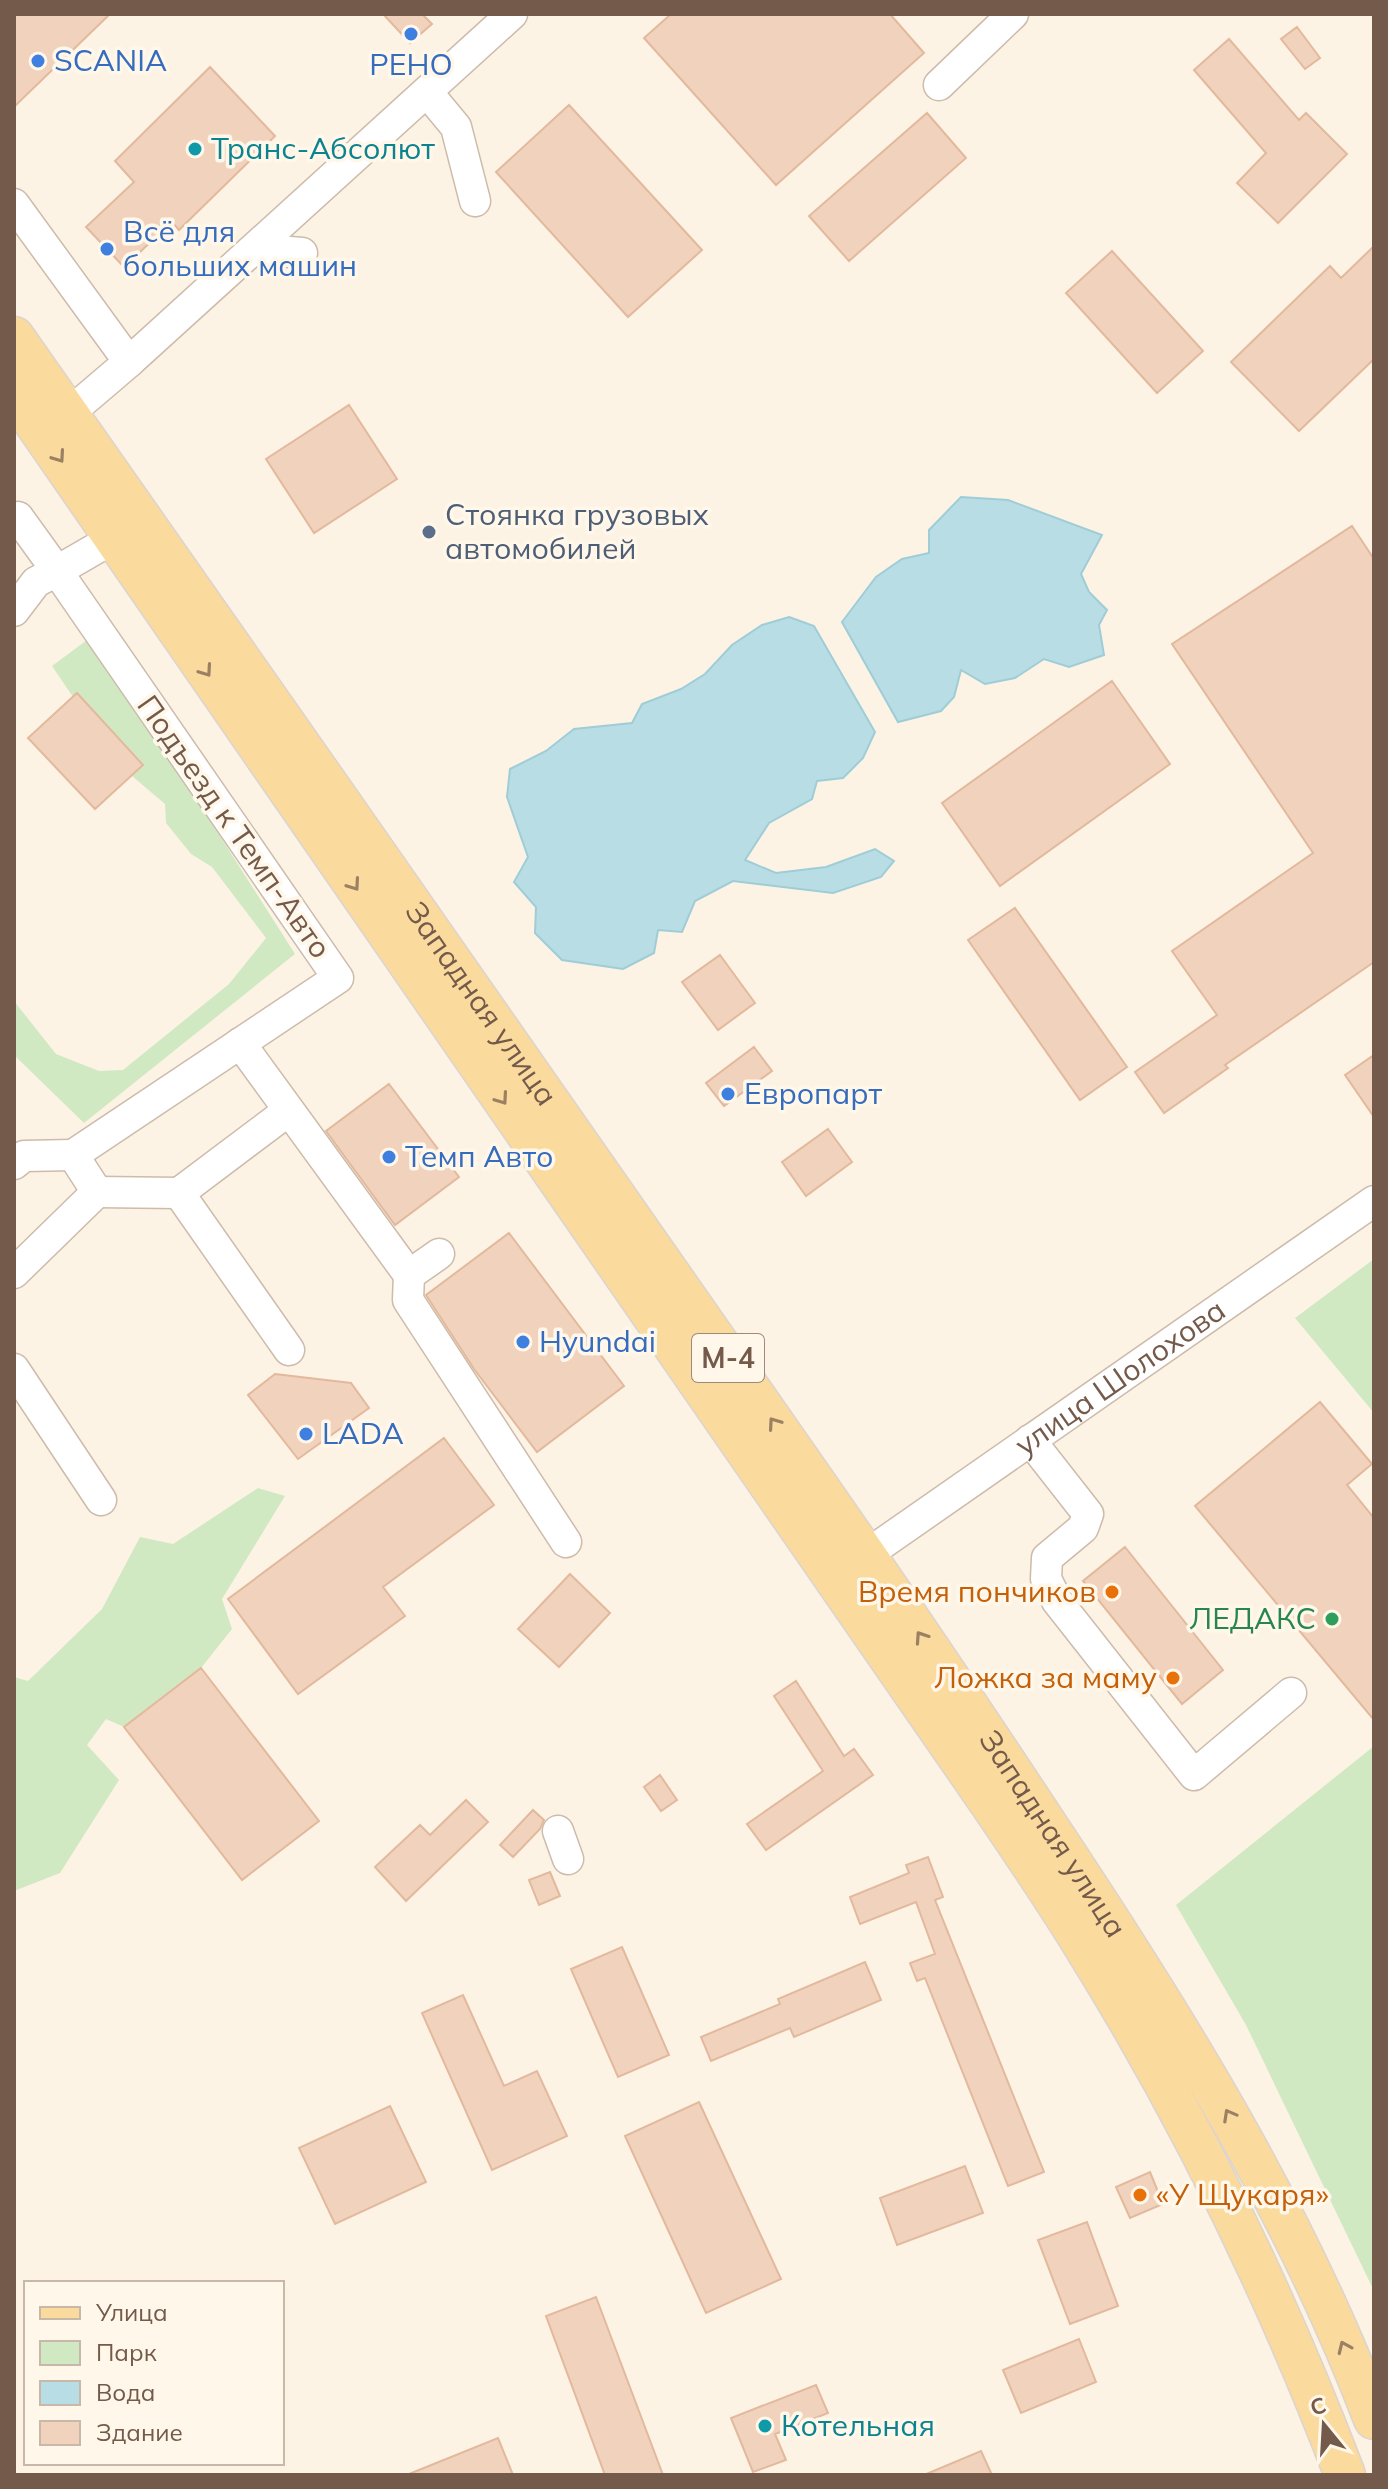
<svg xmlns="http://www.w3.org/2000/svg" width="1388" height="2489" viewBox="0 0 1388 2489" font-family="Mulish,sans-serif">
<style>
.green{fill:#d1e9c3}
.water{fill:#b9dde5;stroke:#9fcdd7;stroke-width:2}
.building{fill:#f1d2bc;stroke:#e3b99d;stroke-width:2}
.lines{fill:none;stroke-linecap:round;stroke-linejoin:round}
.minor-casing{stroke:#cdbbab;stroke-width:33}
.major-casing{stroke:#dbd4d0;stroke-width:43}
.minor{stroke:#fff;stroke-width:30}
.major{stroke:#fada9d;stroke-width:40}
.oneway{stroke:#9c8063}
.shop-dot{fill:#3f7fe0;stroke:#fff7ea;stroke-width:3}
.culture-dot{fill:#0f9aa8;stroke:#fff7ea;stroke-width:3}
.service-dot{fill:#5c6f8a;stroke:#fff7ea;stroke-width:3}
.food-dot{fill:#e8710a;stroke:#fff7ea;stroke-width:3}
.leisure-dot{fill:#2e9e5b;stroke:#fff7ea;stroke-width:3}
.labels{text-anchor:middle;stroke-width:7;stroke-linejoin:round;paint-order:stroke}
.shield{fill:#fff7ea;stroke:#9e897a;stroke-width:2}
.shield-label{font-size:28px;font-weight:bold;fill:#745a4a}
.shop-label{font-size:30px;fill:#366cbe;stroke:#fff7ea;text-anchor:start}
.culture-label{font-size:30px;fill:#0d838f;stroke:#fff7ea;text-anchor:start}
.service-label{font-size:30px;fill:#4e5e75;stroke:#fff7ea;text-anchor:start}
.street-label{font-size:30px;fill:#745a4a;stroke:#fff7ea}
.food-label{font-size:30px;fill:#c56008;stroke:#fff7ea;text-anchor:end}
.leisure-label{font-size:30px;fill:#27864d;stroke:#fff7ea;text-anchor:end}
</style>
<rect width="100%" height="100%" fill="#fcf3e4"/>
<!-- green -->
<path class="green" d="M87,640l119,174 89,140 -211,169 -70,-68v-54l42,53 43,17 24,-1 106,-86 37,-46 -54,-71 -21,-13 -25,-31 -1,-19 -33,-28 11,-12 -66,-71 -4,4 -21,-31z
M1374,1259v154l-79,-95z
M258,1488l27,8 -63,103 10,30 -31,39 -77,59 -18,-8 -19,26 32,35 -59,93 -46,18v-214l14,4 74,-72 38,-72 33,7z
M1374,1746v545l-128,-266 -70,-120z"/>
<!-- water -->
<path class="water" d="M961,497l47,3 94,35 -21,39 8,18 18,18 -8,15 5,30 -35,12 -25,-8 -29,19 -30,6 -24,-14 -7,27 -13,14 -43,11 -56,-100 34,-45 26,-18 27,-6v-23z
M789,617l25,9 61,106 -12,26 -20,20 -26,3 -5,18 -43,24 -24,37 31,13 50,-6 49,-18 19,12 -13,16 -48,16 -100,-12 -38,20 -13,31 -24,-2 -4,23 -31,16 -61,-9 -27,-27 1,-26 -22,-25 14,-25 -21,-60 3,-28 36,-18 28,-22 58,-6 10,-19 39,-15 24,-15 27,-29 30,-20z"/>
<!-- building -->
<path class="building" d="M14,14h96l-96,93z
M383,14h39l10,10 -22,19z
M671,14h219l34,39 -148,132 -132,-147z
M1297,27l23,31 -15,11 -24,-30z
M1229,39l70,81 7,-7 41,41 -69,69 -41,-40 29,-30 -72,-83z
M210,67l65,69 -96,94 -7,-8 -48,45 -38,-40 48,-45 -19,-21z
M569,105l133,145 -74,67 -132,-145z
M927,113l39,45 -117,103 -40,-45z
M1374,246v113l-75,72 -68,-69 99,-96 11,12z
M1112,251l91,100 -46,42 -91,-100z
M349,405l48,74 -83,54 -48,-74z
M1352,526l22,33v403l-149,103 3,3 -64,45 -29,-41 82,-57 -45,-64 141,-98 -141,-209z
M1112,681l58,83 -170,122 -58,-83z
M77,693l66,72 -48,44 -67,-71z
M1015,908l112,159 -47,33 -112,-160z
M720,955l35,48 -37,27 -36,-48z
M754,1047l18,24 -48,35 -18,-23z
M1374,1055v62l-29,-42z
M389,1084l70,93 -64,48 -69,-94z
M828,1129l24,33 -46,34 -24,-34z
M509,1233l115,153 -87,66 -63,-83 -48,-74z
M275,1374l76,9 18,25 -71,51 -50,-64z
M1320,1402l52,62 -25,21 27,33v202l-179,-214z
M444,1438l50,67 -111,82 22,29 -107,78 -70,-95z
M1125,1547l98,123 -41,34 -99,-123z
M570,1574l40,39 -51,54 -41,-38z
M201,1668l118,153 -77,59 -118,-153z
M796,1681l48,75 10,-7 19,26 -107,75 -19,-26 76,-53 -49,-75z
M660,1775l17,25 -16,11 -17,-24z
M466,1800l22,22 -82,79 -31,-34 45,-42 10,10z
M533,1810l11,10 -4,9 -27,28 -13,-12z
M928,1857l15,40 -8,3 109,272 -36,14 -83,-208 -8,3 -7,-18 25,-9 -19,-52 -56,22 -10,-27 59,-24 -3,-8z
M550,1872l10,24 -21,9 -10,-25z
M622,1947l47,108 -51,22 -47,-108z
M865,1962l16,38 -87,37 -4,-9 -79,33 -10,-24 79,-33 -2,-5z
M463,1995l41,91 33,-15 30,65 -75,34 -70,-157z
M699,2102l82,177 -75,34 -81,-177z
M390,2106l36,76 -91,42 -36,-76z
M965,2166l18,47 -86,32 -17,-47z
M1150,2172l13,32 -33,14 -14,-31z
M1087,2222l31,84 -48,18 -32,-84z
M596,2297l67,178h-58l-59,-159z
M1079,2339l17,43 -75,31 -18,-43z
M816,2385l12,28 -53,21 11,26 -33,12 -22,-54z
M498,2438l15,37h-104v-1z
M981,2451l11,24h-68z"/>
<g class="lines">
<!-- minor casing -->
<g class="minor-casing">
<g id="minor">
<path d="M939,85l74,-71"/>
<path d="M427,92l29,35 19,74"/>
<path d="M14,204l115,158"/>
<path d="M254,249l48,4"/>
<path d="M68,414l61,-52 383,-348"/>
<path d="M14,520l4,-3 39,54 -21,11 -22,29"/>
<path d="M240,1043l169,232 30,-21"/>
<path d="M288,1111l-109,82 110,157"/>
<path d="M14,1164l10,-8 49,-1"/>
<path d="M97,1192l82,1"/>
<path d="M14,1273l83,-81 -24,-37 265,-177 -281,-407 57,-33"/>
<path d="M409,1275l-1,25 158,242"/>
<path d="M14,1369l87,131"/>
<path d="M1030,1440l58,74 -5,14 -36,30 -1,21 11,22 137,174 97,-82"/>
<path id="s1" d="M866,1555l508,-354"/>
<path d="M558,1831l10,28"/>
</g>
</g>
<!-- major casing -->
<g class="major-casing">
<g id="major">
<path id="s2" d="M14,337c259,369 517,738 775,1108 89,127 175,254 260,383 125,188 245,380 325,591"/>
<path d="M14,393l976,1410c32,47 64,94 94,143 104,167 191,345 261,529"/>
</g>
</g>
<!-- minor -->
<use href="#minor" class="minor"/>
<!-- major -->
<use href="#major" class="major"/>
</g>
<!-- one-way arrows -->
<defs><path id="oneway-chevron" d="M-2-3.5L2.5 0L-2 3.5" fill="none" stroke-width="1.6" stroke-linecap="round" stroke-linejoin="round" transform="scale(2)"/></defs>
<g class="oneway">
<use href="#oneway-chevron" transform="translate(59 457) rotate(55)"/>
<use href="#oneway-chevron" transform="translate(206 671) rotate(55)"/>
<use href="#oneway-chevron" transform="translate(354 885) rotate(55)"/>
<use href="#oneway-chevron" transform="translate(502 1099) rotate(55)"/>
<use href="#oneway-chevron" transform="translate(774 1423) rotate(-125)"/>
<use href="#oneway-chevron" transform="translate(921 1637) rotate(-124)"/>
<use href="#oneway-chevron" transform="translate(1229 2115) rotate(-119)"/>
<use href="#oneway-chevron" transform="translate(1344 2347) rotate(-114)"/>
</g>
<!-- markers -->
<g class="shop-dot">
<circle cx="411" cy="34" r="8"/>
<circle cx="38" cy="61" r="8"/>
<circle cx="107" cy="249" r="8"/>
<circle cx="728" cy="1094" r="8"/>
<circle cx="389" cy="1157" r="8"/>
<circle cx="523" cy="1342" r="8"/>
<circle cx="306" cy="1434" r="8"/>
</g>
<g class="culture-dot">
<circle cx="195" cy="149" r="8"/>
<circle cx="765" cy="2426" r="8"/>
</g>
<circle class="service-dot" cx="429" cy="532" r="8"/>
<g class="food-dot">
<circle cx="1112" cy="1592" r="8"/>
<circle cx="1173" cy="1678" r="8"/>
<circle cx="1140" cy="2195" r="8"/>
</g>
<circle class="leisure-dot" cx="1332" cy="1619" r="8"/>
<g class="labels">
<!-- shield labels -->
<rect class="shield" x="692" y="1334" width="72" height="48" rx="6"/>
<g class="shield-label">
<text x="728" y="1368">М-4</text>
</g>
<!-- shop labels -->
<g class="shop-label">
<text x="54" y="71">SCANIA</text>
<text x="411" y="75" text-anchor="middle">РЕНО</text>
<text x="123" y="242">Всё для<tspan x="123" dy="34">больших машин</tspan></text>
<text x="744" y="1104">Европарт</text>
<text x="405" y="1167">Темп Авто</text>
<text x="539" y="1352">Hyundai</text>
<text x="322" y="1444">LADA</text>
</g>
<!-- culture labels -->
<g class="culture-label">
<text x="211" y="159">Транс-Абсолют</text>
<text x="781" y="2436">Котельная</text>
</g>
<!-- service labels -->
<g class="service-label">
<text x="445" y="525">Стоянка грузовых<tspan x="445" dy="34">автомобилей</tspan></text>
</g>
<!-- street labels -->
<g class="street-label">
<text transform="translate(234 827) rotate(55)" y="10">Подъезд к Темп-Авто</text>
<text dy="10" stroke="none"><textPath href="#s2" startOffset="814">Западная улица</textPath></text>
<text dy="10" stroke="none"><textPath href="#s1" startOffset="310">улица Шолохова</textPath></text>
<text dy="10" stroke="none"><textPath href="#s2" startOffset="1822">Западная улица</textPath></text>
</g>
<!-- food labels -->
<g class="food-label">
<text x="1096" y="1602">Время пончиков</text>
<text x="1157" y="1688">Ложка за маму</text>
<text x="1156" y="2205" text-anchor="start">«У Щукаря»</text>
</g>
<!-- leisure labels -->
<g class="leisure-label">
<text x="1316" y="1629">ЛЕДАКС</text>
</g>
</g>
<!-- border -->
<rect width="1388" height="2489" fill="none" stroke="#745a4a" stroke-width="32"/>
<!-- legend -->
<rect x="24" y="2281" width="260" height="184" fill="#fff7ea" stroke="#c7b8aa" stroke-width="2"/>
<rect x="40" y="2307" width="40" height="12" fill="#fada9d" stroke="#c7b8aa" stroke-width="2"/>
<text x="96" y="2321" font-size="24" fill="#745a4a">Улица</text>
<rect x="40" y="2341" width="40" height="24" fill="#d1e9c3" stroke="#c7b8aa" stroke-width="2"/>
<text x="96" y="2361" font-size="24" fill="#745a4a">Парк</text>
<rect x="40" y="2381" width="40" height="24" fill="#b9dde5" stroke="#c7b8aa" stroke-width="2"/>
<text x="96" y="2401" font-size="24" fill="#745a4a">Вода</text>
<rect x="40" y="2421" width="40" height="24" fill="#f1d2bc" stroke="#c7b8aa" stroke-width="2"/>
<text x="96" y="2441" font-size="24" fill="#745a4a">Здание</text>
<!-- north arrow -->
<g transform="translate(1324 2425) rotate(342)" stroke="#fff7ea" stroke-width="6" paint-order="stroke">
<path d="M0-6L14 30L0 20L-14 30Z" fill="#745a4a"/>
<text y="-12" font-size="22" font-weight="bold" text-anchor="middle" fill="#745a4a">С</text>
</g>
</svg>
